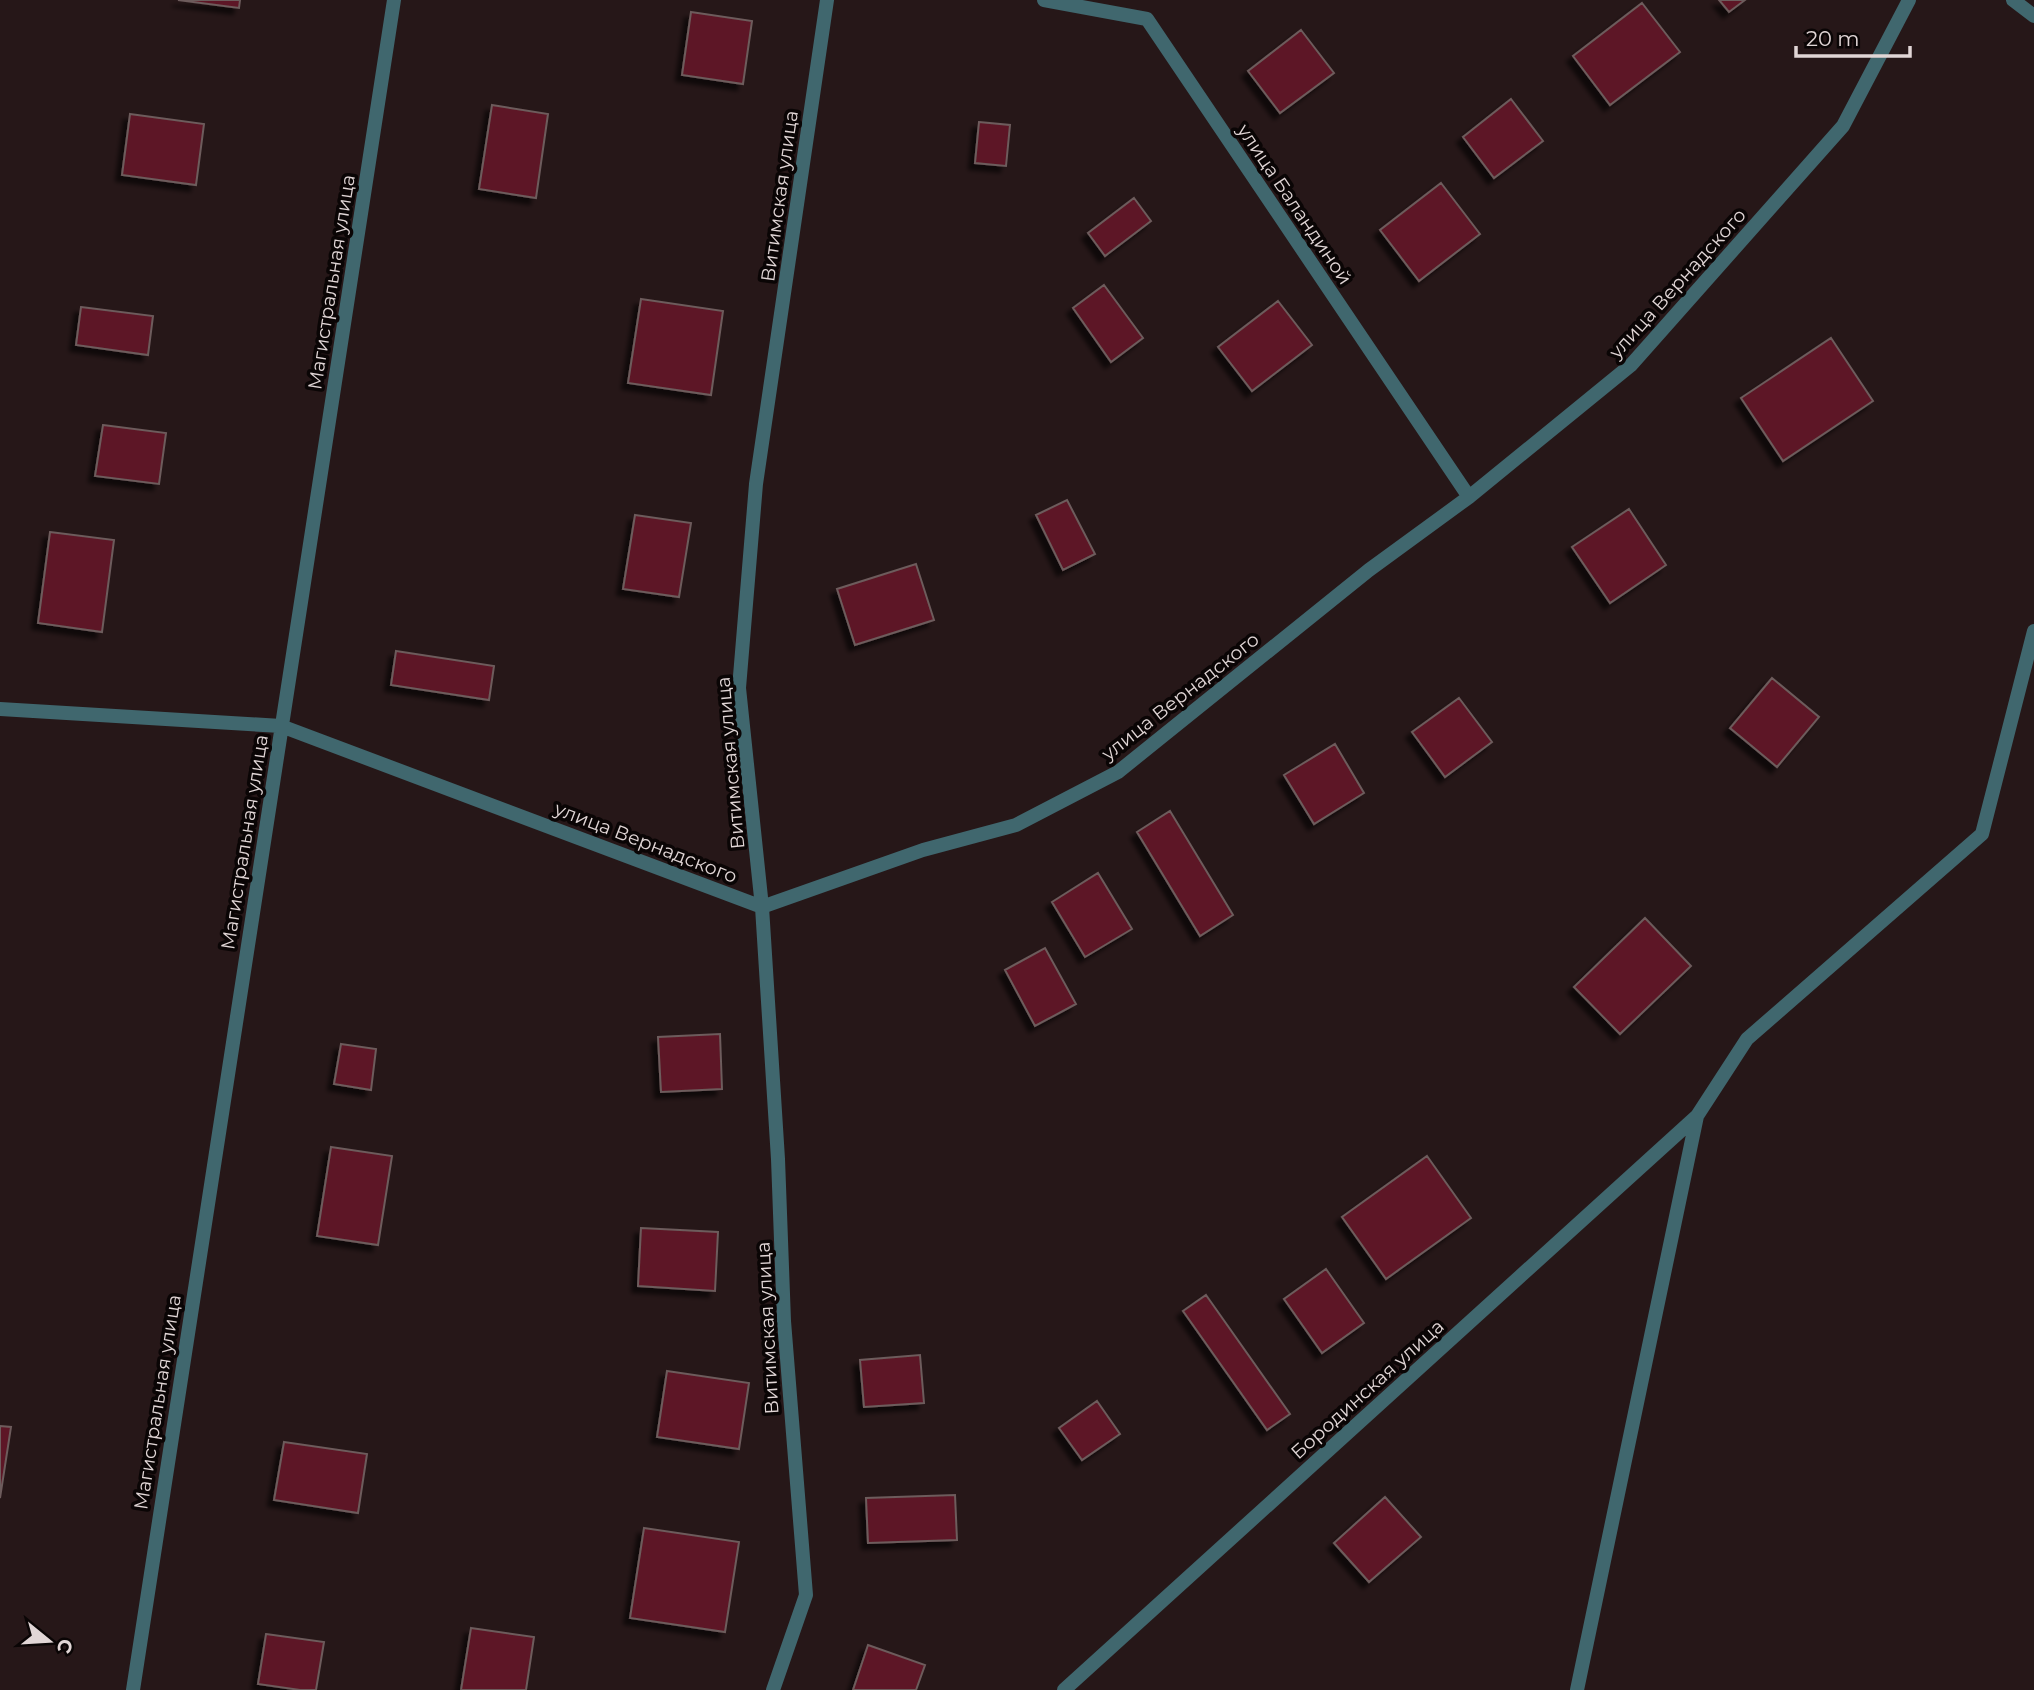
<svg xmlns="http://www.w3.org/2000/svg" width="2034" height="1690" viewBox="0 0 2034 1690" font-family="Montserrat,sans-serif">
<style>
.building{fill:#5d1725;stroke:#6d5b5c;stroke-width:2;filter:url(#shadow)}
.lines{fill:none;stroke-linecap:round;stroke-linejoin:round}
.street{stroke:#40676e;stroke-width:14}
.labels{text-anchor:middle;stroke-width:7;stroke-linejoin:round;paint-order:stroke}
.street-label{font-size:19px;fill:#e1d6d6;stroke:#0a0505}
</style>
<defs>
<filter id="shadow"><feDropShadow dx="-6" dy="6" stdDeviation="2" flood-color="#0009"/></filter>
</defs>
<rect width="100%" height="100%" fill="#261718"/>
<!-- building -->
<path class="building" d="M178,0h62l-1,8z
M1719,0h26l-16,12z
M1642,3l38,49 -70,53 -37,-49z
M691,12l61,9 -9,63 -61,-9z
M1301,30l33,43 -54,40 -32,-42z
M1511,99l32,42 -49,37 -31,-41z
M492,105l56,9 -12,84 -57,-9z
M130,114l74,10 -8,61 -74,-10z
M979,122l31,3 -4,41 -31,-3z
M1441,183l39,51 -61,47 -39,-51z
M1134,198l17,23 -46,35 -17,-23z
M1104,285l39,53 -32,24 -38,-54z
M641,299l82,12 -12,84 -83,-12z
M1278,301l34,44 -60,46 -34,-44z
M81,307l72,9 -5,39 -72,-10z
M1831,338l42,63 -90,60 -42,-63z
M103,425l63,8 -7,51 -64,-8z
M1067,500l28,54 -32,16 -27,-55z
M1629,509l37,56 -56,38 -38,-56z
M635,515l56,8 -12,74 -56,-8z
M50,532l64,8 -12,92 -64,-9z
M916,564l18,56 -79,25 -18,-56z
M396,651l98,15 -5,34 -98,-15z
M1772,678l47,39 -42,50 -47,-39z
M1459,698l33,44 -47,35 -33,-45z
M1335,744l29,49 -50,31 -30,-49z
M1170,811l63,104 -33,21 -63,-104z
M1098,873l34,56 -47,28 -33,-55z
M1645,918l46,48 -71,68 -46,-47z
M1045,948l31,56 -41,22 -30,-56z
M720,1034l2,55 -61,3 -3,-55z
M341,1044l35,5 -5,41 -37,-6z
M331,1147l61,9 -14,89 -61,-9z
M1427,1156l44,62 -85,61 -44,-62z
M641,1228l77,4 -3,59 -77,-5z
M1326,1269l38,54 -42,30 -38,-54z
M1206,1295l84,119 -23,16 -84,-119z
M920,1355l4,48 -60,4 -4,-47z
M667,1371l82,12 -10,66 -82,-12z
M1097,1401l23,33 -38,26 -23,-32z
M0,1426l11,1 -11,71z
M284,1442l83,12 -9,59 -84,-13z
M955,1495l2,45 -89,3 -2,-45z
M1385,1497l36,40 -52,45 -35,-39z
M644,1528l95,14 -14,90 -95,-14z
M471,1628l63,9 -8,53h-65z
M266,1634l58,8 -8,48h-16l-42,-6z
M868,1645l57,20 -9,25h-63z"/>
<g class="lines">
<!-- street -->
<path class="street" d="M1044,0l103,19 322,478
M2013,0l21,16
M0,709l281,17 481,181 161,-57 93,-25 102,-53 251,-202 100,-73 162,-132 212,-239 66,-126
M133,1690l261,-1690
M773,1690l33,-95 -22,-274 -6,-162 -16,-252 -23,-219 17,-204 71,-484
M1064,1690l633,-574
M1577,1690l120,-574 50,-77 235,-205 52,-203"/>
</g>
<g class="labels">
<!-- street labels -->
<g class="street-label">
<text transform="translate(779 196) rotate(-82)" y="7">Витимская улица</text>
<text transform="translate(1295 204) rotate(56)" y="7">улица Баландиной</text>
<text transform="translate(331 282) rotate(-81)" y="7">Магистральная улица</text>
<text transform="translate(1677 283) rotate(-48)" y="7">улица Вернадского</text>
<text transform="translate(1180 696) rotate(-38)" y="7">улица Вернадского</text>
<text transform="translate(730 763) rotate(-95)" y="7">Витимская улица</text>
<text transform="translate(244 842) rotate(-81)" y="7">Магистральная улица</text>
<text transform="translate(646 842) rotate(21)" y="7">улица Вернадского</text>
<text transform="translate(767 1328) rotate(-93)" y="7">Витимская улица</text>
<text transform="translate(1367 1389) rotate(-42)" y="7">Бородинская улица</text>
<text transform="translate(157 1402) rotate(-81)" y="7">Магистральная улица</text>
</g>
</g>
<!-- north arrow -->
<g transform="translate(49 1641) rotate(108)" stroke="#0a0505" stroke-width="5" paint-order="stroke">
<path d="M0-5L12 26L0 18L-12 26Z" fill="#e1d6d6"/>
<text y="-10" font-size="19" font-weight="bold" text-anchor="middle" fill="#e1d6d6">С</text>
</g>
<!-- scale -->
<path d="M1796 46v10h114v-10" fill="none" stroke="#e1d6d6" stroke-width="3.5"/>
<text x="1806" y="46" font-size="21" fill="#e1d6d6" stroke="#0a0505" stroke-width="5" paint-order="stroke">20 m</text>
</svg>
